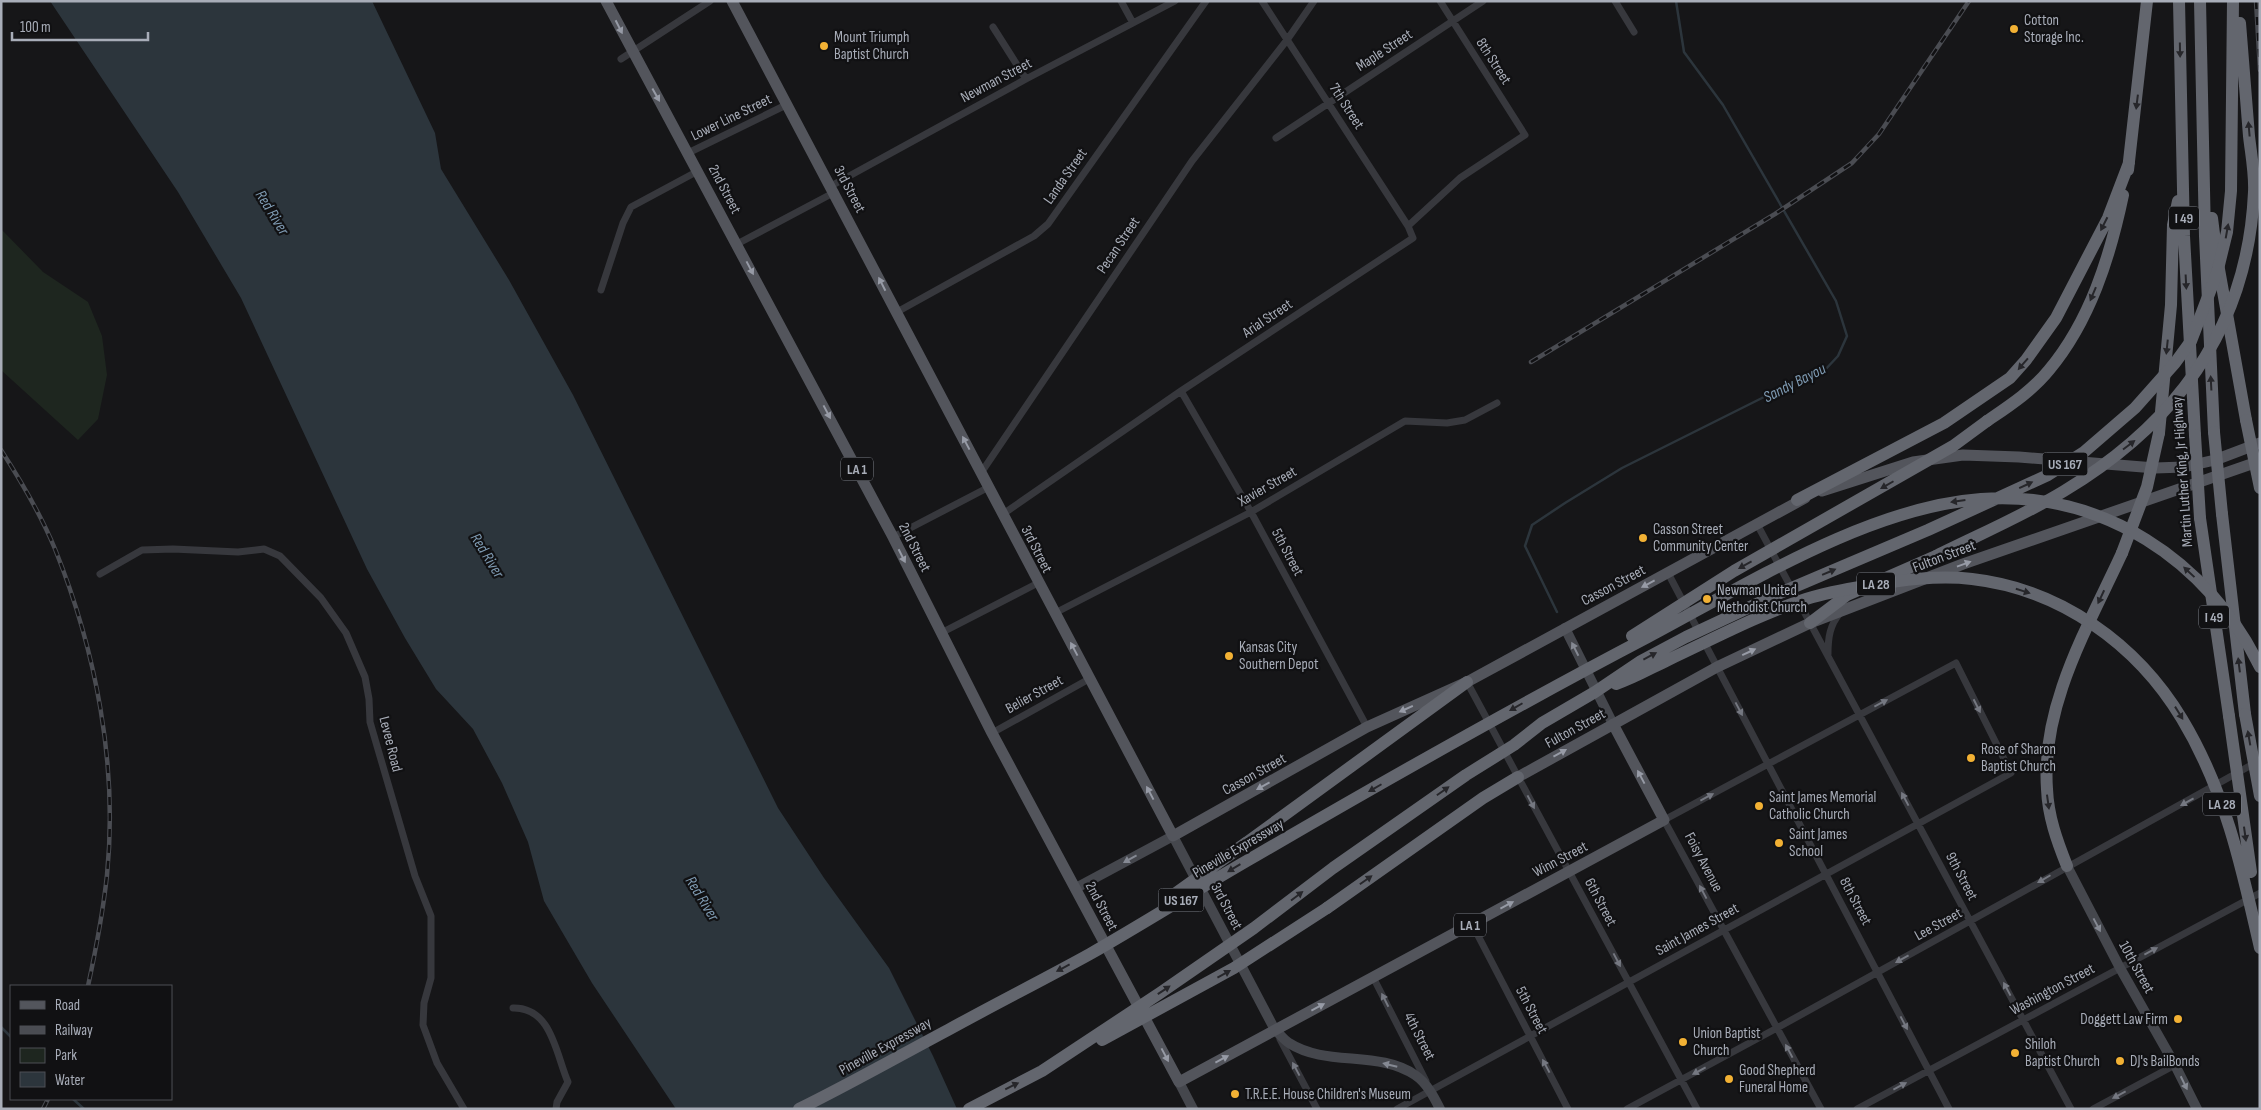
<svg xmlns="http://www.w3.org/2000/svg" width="2261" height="1110" viewBox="0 0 2261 1110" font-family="'Sofia Sans Condensed',sans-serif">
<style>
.green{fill:#1e261f}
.water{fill:#2c353c}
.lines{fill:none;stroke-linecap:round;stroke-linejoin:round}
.stream{stroke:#2c353c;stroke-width:2.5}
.minor{stroke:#37383d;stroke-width:7}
.secondary{stroke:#45474d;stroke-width:10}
.primary{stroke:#53555c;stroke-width:11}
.motorway{stroke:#63666e;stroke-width:12}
.rail-casing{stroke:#4a4c52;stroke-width:4.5}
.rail{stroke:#111113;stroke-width:2.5;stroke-dasharray:8;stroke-linecap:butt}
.motorway-bridge{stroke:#63666e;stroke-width:12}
.oneway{fill:#979ba6}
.oneway2{fill:#26262a}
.oneway3{fill:#858993}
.oneway4{fill:#757881}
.poi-dot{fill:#f2b134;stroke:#111113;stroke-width:2}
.labels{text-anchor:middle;stroke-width:4.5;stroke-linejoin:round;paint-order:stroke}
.shield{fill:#111113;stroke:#7b7e86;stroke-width:1}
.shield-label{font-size:14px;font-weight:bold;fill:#a8adb8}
.poi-label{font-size:15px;fill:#a8adb8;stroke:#111113;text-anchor:start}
.street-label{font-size:15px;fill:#a8adb8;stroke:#111113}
.water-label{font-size:16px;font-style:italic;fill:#7f9bb3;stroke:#111113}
</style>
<rect width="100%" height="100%" fill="#161618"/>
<!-- green -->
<path class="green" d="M1,229l42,43 45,30 14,34 5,39 -9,44 -20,21 -77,-70z"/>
<!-- water -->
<path class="water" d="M50,1h322l63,132 6,36 68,111 64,115 205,413 46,70 65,90 44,88 24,53h-281l-84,-126 -48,-82 -16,-59 -26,-59 -29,-54 -37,-40 -31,-51 -38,-69 -126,-271 -63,-106z"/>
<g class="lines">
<!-- stream -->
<path class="stream" d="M1557,612l-32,-66 7,-21 33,-22 57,-35 156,-78 46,-19 14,-15 9,-20 -11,-35 -113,-196 -39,-53 -8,-51
M1,1027l10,10
M73,1099l11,10"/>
<!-- minor -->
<path class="minor" d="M1121,1l12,22
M1262,1l146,225
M1615,1l19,31
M993,27l33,52
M621,59l89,-58
M1276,138l207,-137
M688,153l98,-48
M831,186l195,-107 149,-78
M737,244l98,-52
M601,290l22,-67 8,-16 67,-36
M897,312l137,-76 14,-12 158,-223
M1181,391l70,121 116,215
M981,473l211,-312 95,-121 27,-39
M1003,514l178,-123 232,-153 -5,-12 52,-48 65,-43 -85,-134
M1757,524l314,585
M893,537l96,-50
M1668,573l31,59
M100,574l42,-24 31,-1 65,3 26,-3 16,7 41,42 25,35 19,44 4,22 1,23 45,154 16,40v62l-7,25 -1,22 14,38 27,46
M1055,613l196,-101 154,-91 42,2 18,-3 32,-17
M941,633l97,-50
M1704,642l245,467
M1828,654c0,-17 2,-29 12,-41
M1467,682l230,427
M992,733l97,-54
M1472,924l96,185
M1373,977l53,104
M513,1008c39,-1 43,47 55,74l-11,20 -1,7
M1280,1039l37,70
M1397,1109c205,-112 409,-224 614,-336l-55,-110 -292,157c52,96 105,193 157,289
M1627,1109l150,-81 478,-265
M1857,1109l403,-216
M2093,1109l82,-44"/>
<!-- secondary -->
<path class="secondary" d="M1565,628l48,96
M2067,866l53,102 55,97 22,44
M1076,888l97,-52 102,194c5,4 9,10 14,13 37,24 90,7 126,32 12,8 19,22 25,34
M1179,1082l14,27"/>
<!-- primary -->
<path class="primary" d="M606,1l287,536 99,196 187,349 485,-262 -51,-96
M732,1l441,835 194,-109 100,-45 338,-184
M1822,491l91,-29 50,-7 56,2 136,11 29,-1 31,-7 45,-17
M1518,777l199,-110 93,-44 153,-59 297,-103"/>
<!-- motorway -->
<path class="motorway" d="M2179,1l5,235 11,199
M2200,1l5,235 9,196
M2128,170l19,-169
M2212,218l5,40 29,162
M1987,421c22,-15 45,-30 62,-51 41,-49 61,-113 74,-175
M2159,433l12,-128 2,-80 5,-24
M1797,500l147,-77 66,-45 16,-18 30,-42 52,-100 21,-55
M2222,514l23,200
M2200,518l29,198
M1810,623l37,-28 89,-39
M1246,843l221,-161
M2067,866c-10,-25 -19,-50 -20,-77 -6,-84 41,-162 75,-236
M1327,908l156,-110 35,-21"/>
<!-- rail casing -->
<g class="rail-casing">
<path id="rail" d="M2256,1l4,69
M1531,362l244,-148 77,-51 27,-29 90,-133
M1,450c20,31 40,65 54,99 41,102 63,216 52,326 -4,37 -11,74 -19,111
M43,1109l5,-10"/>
</g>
<!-- rail -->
<use href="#rail" class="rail"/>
<!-- motorway-bridge -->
<path class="motorway-bridge" d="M2246,420l14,68
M2214,432l8,82
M2195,435l5,83
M2122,553l25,-66 12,-54
M1936,556c42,-21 87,-40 128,-65 113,-68 184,-164 190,-299 1,-18 -3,-38 -5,-56 -3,-38 -6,-76 -9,-113
M1632,636l102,-65 219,-125 34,-25
M1616,684c18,-6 35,-16 52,-24 45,-21 90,-45 138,-61 19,-6 41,-10 60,-13 35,-6 71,-11 106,-7 88,10 165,65 210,140 43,71 60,149 78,229
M2245,714l15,82
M2229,716l22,156
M1165,901l81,-58
M1102,1040l132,-72 93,-60
M799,1109c51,-25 100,-53 149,-79 47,-26 95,-50 142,-76 56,-32 111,-67 167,-99 129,-75 259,-149 391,-218 98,-52 221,-130 333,-138 120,-9 227,61 279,168
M969,1109l73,-38 118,-78 94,-65 79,-60 133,-93 48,-30 28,-22 53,-31 46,-31 45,-24 94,-44 148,-63 120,-55 36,-23 51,-44 40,-45 16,-22 26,-68 10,-41 4,-41 2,-190"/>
</g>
<!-- one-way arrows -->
<defs><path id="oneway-solid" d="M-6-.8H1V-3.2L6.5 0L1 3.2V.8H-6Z" transform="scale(1.25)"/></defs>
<g class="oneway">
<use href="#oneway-solid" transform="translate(619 27) rotate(63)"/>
<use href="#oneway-solid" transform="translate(656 95) rotate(61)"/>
<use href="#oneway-solid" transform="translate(750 268) rotate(62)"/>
<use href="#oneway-solid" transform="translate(882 284) rotate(-117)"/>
<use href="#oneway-solid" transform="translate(827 412) rotate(62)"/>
<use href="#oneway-solid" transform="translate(966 443) rotate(-118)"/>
<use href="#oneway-solid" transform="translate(902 556) rotate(63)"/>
<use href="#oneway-solid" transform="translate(1964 564) rotate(-20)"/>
<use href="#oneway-solid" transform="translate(1648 584) rotate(152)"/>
<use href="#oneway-solid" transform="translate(1074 649) rotate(-118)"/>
<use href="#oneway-solid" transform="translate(1749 652) rotate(-25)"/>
<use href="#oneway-solid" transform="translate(1406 709) rotate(156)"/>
<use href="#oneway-solid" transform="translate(1560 753) rotate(-29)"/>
<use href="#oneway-solid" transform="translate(1641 777) rotate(-118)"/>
<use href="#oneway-solid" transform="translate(1263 786) rotate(151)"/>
<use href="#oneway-solid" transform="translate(1150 793) rotate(-118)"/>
<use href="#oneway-solid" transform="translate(1507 905) rotate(-28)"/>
<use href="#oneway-solid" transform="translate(1318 1007) rotate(-28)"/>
<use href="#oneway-solid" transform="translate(1165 1055) rotate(62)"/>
<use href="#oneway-solid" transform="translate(1222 1059) rotate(-28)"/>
</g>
<g class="oneway2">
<use href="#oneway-solid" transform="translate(2180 50) rotate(89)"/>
<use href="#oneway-solid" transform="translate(2137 102) rotate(97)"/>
<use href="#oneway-solid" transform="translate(2249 129) rotate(-95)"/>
<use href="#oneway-solid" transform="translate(2104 224) rotate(117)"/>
<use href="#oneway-solid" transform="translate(2227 231) rotate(-80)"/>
<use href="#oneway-solid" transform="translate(2186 282) rotate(87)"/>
<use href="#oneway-solid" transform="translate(2093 294) rotate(113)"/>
<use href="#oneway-solid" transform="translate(2167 347) rotate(96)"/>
<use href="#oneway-solid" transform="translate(2023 364) rotate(131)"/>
<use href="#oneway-solid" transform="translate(2211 383) rotate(-93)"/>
<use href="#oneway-solid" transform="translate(2129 445) rotate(-37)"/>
<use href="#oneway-solid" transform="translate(1887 485) rotate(150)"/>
<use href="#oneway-solid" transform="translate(2026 485) rotate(-25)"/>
<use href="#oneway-solid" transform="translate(1958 501) rotate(172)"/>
<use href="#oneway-solid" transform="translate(1745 565) rotate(151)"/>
<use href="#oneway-solid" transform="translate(1829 572) rotate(-23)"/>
<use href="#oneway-solid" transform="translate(2189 572) rotate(-137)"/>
<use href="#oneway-solid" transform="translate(2023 591) rotate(17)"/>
<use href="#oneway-solid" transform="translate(2101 597) rotate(115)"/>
<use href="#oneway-solid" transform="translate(1650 656) rotate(-28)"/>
<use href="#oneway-solid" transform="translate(2239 665) rotate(-97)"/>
<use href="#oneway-solid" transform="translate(1516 707) rotate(150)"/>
<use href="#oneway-solid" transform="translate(2179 713) rotate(58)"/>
<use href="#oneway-solid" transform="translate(2249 738) rotate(-100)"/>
<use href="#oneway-solid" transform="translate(1375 788) rotate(150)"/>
<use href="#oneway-solid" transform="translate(1443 791) rotate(-35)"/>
<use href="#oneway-solid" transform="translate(2048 802) rotate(82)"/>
<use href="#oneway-solid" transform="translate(2245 834) rotate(82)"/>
<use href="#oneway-solid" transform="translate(1234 868) rotate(149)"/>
<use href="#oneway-solid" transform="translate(1366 880) rotate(-35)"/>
<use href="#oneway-solid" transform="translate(1297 896) rotate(-37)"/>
<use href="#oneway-solid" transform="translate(1063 968) rotate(152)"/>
<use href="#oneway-solid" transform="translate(1224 974) rotate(-29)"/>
<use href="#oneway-solid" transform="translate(1164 990) rotate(-34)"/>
<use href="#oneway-solid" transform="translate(1012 1086) rotate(-26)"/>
</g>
<g class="oneway3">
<use href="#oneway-solid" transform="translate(1575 649) rotate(-117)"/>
<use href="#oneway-solid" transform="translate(1130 859) rotate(151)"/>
<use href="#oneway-solid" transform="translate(2097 925) rotate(62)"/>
<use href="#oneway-solid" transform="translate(1390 1065) rotate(-166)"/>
<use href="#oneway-solid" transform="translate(2184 1083) rotate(64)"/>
</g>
<g class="oneway4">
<use href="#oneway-solid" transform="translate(1881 703) rotate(-28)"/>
<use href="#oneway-solid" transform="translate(1977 706) rotate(63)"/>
<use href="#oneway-solid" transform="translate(1739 709) rotate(62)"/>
<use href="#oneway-solid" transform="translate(1707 797) rotate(-28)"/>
<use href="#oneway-solid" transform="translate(1905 799) rotate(-118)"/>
<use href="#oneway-solid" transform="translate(1531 802) rotate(62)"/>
<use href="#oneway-solid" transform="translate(2187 802) rotate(151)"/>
<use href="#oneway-solid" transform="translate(2044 879) rotate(150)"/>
<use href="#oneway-solid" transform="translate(1703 892) rotate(-118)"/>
<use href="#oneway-solid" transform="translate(2151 951) rotate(-28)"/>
<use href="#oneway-solid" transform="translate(1902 959) rotate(151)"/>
<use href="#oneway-solid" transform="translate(1617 960) rotate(62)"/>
<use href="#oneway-solid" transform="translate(2007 989) rotate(-118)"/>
<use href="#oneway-solid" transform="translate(1385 1000) rotate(-117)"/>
<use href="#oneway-solid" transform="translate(1904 1023) rotate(62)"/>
<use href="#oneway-solid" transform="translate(1789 1051) rotate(-118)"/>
<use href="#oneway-solid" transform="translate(1546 1066) rotate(-118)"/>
<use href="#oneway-solid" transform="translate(1296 1069) rotate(-118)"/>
<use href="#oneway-solid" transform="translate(1699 1071) rotate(152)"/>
<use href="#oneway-solid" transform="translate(1900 1086) rotate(-28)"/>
<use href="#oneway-solid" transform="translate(2119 1095) rotate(152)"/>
</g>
<!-- markers -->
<g class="poi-dot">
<circle cx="2014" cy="29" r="5"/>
<circle cx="824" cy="46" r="5"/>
<circle cx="1643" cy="538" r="5"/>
<circle cx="1707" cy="599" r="5"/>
<circle cx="1229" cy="656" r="5"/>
<circle cx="1971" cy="758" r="5"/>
<circle cx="1759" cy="806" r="5"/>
<circle cx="1779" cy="843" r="5"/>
<circle cx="2178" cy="1019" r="5"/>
<circle cx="1683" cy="1042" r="5"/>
<circle cx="2015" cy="1053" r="5"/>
<circle cx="2120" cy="1061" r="5"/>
<circle cx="1729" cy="1079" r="5"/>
<circle cx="1235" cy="1094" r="5"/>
</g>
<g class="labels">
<!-- shield labels -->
<g class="shield">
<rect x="2169" y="206.5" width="30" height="23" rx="4"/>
<rect x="2042.5" y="452.5" width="45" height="23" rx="4"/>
<rect x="841" y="457.5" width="32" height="23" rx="4"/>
<rect x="1857" y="572.5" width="38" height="23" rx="4"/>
<rect x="2199" y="605.5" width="30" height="23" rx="4"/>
<rect x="2203" y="792.5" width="38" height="23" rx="4"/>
<rect x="1158.5" y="888.5" width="45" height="23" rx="4"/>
<rect x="1454" y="913.5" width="32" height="23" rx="4"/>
</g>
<g class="shield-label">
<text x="2184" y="223">I 49</text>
<text x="2065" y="469">US 167</text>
<text x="857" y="474">LA 1</text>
<text x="1876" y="589">LA 28</text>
<text x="2214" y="622">I 49</text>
<text x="2222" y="809">LA 28</text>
<text x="1181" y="905">US 167</text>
<text x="1470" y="930">LA 1</text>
</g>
<!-- poi labels -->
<g class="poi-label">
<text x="2024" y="25">Cotton<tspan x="2024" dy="17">Storage Inc.</tspan></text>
<text x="834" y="42">Mount Triumph<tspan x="834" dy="17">Baptist Church</tspan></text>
<text x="1653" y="534">Casson Street<tspan x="1653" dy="17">Community Center</tspan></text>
<text x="1717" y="595">Newman United<tspan x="1717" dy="17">Methodist Church</tspan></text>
<text x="1239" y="652">Kansas City<tspan x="1239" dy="17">Southern Depot</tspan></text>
<text x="1981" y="754">Rose of Sharon<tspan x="1981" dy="17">Baptist Church</tspan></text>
<text x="1769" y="802">Saint James Memorial<tspan x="1769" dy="17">Catholic Church</tspan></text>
<text x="1789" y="839">Saint James<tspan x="1789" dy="17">School</tspan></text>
<text x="2168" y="1024" text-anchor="end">Doggett Law Firm</text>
<text x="1693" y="1038">Union Baptist<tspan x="1693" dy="17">Church</tspan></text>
<text x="2025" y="1049">Shiloh<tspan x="2025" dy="17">Baptist Church</tspan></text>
<text x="2130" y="1066">DJ's BailBonds</text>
<text x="1739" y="1075">Good Shepherd<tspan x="1739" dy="17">Funeral Home</tspan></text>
<text x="1245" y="1099">T.R.E.E. House Children's Museum</text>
</g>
<!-- street labels -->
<g class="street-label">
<text transform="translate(1384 50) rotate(-33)" y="5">Maple Street</text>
<text transform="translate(1494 61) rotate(57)" y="5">8th Street</text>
<text transform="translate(996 80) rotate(-28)" y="5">Newman Street</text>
<text transform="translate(1347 106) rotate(57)" y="5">7th Street</text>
<text transform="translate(731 117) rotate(-26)" y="5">Lower Line Street</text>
<text transform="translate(1065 176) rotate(-55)" y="5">Landa Street</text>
<text transform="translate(725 189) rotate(62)" y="5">2nd Street</text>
<text transform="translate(850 189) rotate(62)" y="5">3rd Street</text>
<text transform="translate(1118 245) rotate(-56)" y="5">Pecan Street</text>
<text transform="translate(1267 318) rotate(-34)" y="5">Arial Street</text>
<text transform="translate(2182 472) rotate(-94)" y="5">Martin Luther King, Jr Highway</text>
<text transform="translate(1267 486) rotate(-30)" y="5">Xavier Street</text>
<text transform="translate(915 547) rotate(63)" y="5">2nd Street</text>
<text transform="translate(1037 549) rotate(63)" y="5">3rd Street</text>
<text transform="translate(1288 552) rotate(62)" y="5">5th Street</text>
<text transform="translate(1944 556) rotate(-21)" y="5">Fulton Street</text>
<text transform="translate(1613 585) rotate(-28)" y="5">Casson Street</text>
<text transform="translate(1034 694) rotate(-29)" y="5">Belier Street</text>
<text transform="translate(1575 728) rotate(-29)" y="5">Fulton Street</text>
<text transform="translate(391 744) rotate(76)" y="5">Levee Road</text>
<text transform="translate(1254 774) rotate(-29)" y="5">Casson Street</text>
<text transform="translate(1238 848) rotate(-30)" y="5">Pineville Expressway</text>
<text transform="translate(1560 859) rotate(-28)" y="5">Winn Street</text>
<text transform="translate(1704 862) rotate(62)" y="5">Foisy Avenue</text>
<text transform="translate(1962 876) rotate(62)" y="5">9th Street</text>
<text transform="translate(1856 901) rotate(62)" y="5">8th Street</text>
<text transform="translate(1601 902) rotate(62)" y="5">6th Street</text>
<text transform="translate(1102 906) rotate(62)" y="5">2nd Street</text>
<text transform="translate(1227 906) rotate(62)" y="5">3rd Street</text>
<text transform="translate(1938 924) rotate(-29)" y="5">Lee Street</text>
<text transform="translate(1697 929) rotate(-29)" y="5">Saint James Street</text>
<text transform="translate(2137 967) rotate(61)" y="5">10th Street</text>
<text transform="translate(2052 989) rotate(-28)" y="5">Washington Street</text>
<text transform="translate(1532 1010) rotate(62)" y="5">5th Street</text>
<text transform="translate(1420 1036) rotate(63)" y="5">4th Street</text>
<text transform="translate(885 1046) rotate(-29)" y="5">Pineville Expressway</text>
</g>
<!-- water labels -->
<g class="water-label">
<text transform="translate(273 212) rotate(58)" y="6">Red River</text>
<text transform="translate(1794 382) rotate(-27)" y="6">Sandy Bayou</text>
<text transform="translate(488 555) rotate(58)" y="6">Red River</text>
<text transform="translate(703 898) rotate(58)" y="6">Red River</text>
</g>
</g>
<!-- border -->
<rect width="2261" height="1110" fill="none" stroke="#a8adb8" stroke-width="5"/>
<!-- legend -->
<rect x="10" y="985" width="162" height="115" fill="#111113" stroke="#4d4f55"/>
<rect x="20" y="1001" width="25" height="8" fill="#53555c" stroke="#4d4f55"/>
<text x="55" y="1010" font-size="15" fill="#a8adb8">Road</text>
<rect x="20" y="1026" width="25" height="8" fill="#4a4c52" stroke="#4d4f55"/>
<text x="55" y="1035" font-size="15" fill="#a8adb8">Railway</text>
<rect x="20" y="1048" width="25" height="15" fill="#1e261f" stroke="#4d4f55"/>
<text x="55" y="1060" font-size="15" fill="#a8adb8">Park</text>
<rect x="20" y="1072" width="25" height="15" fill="#2c353c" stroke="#4d4f55"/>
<text x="55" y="1085" font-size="15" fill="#a8adb8">Water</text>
<!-- scale -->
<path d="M12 32v8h136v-8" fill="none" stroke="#a8adb8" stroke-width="2.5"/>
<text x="20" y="32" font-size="15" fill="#a8adb8" stroke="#111113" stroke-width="4" paint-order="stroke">100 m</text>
</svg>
